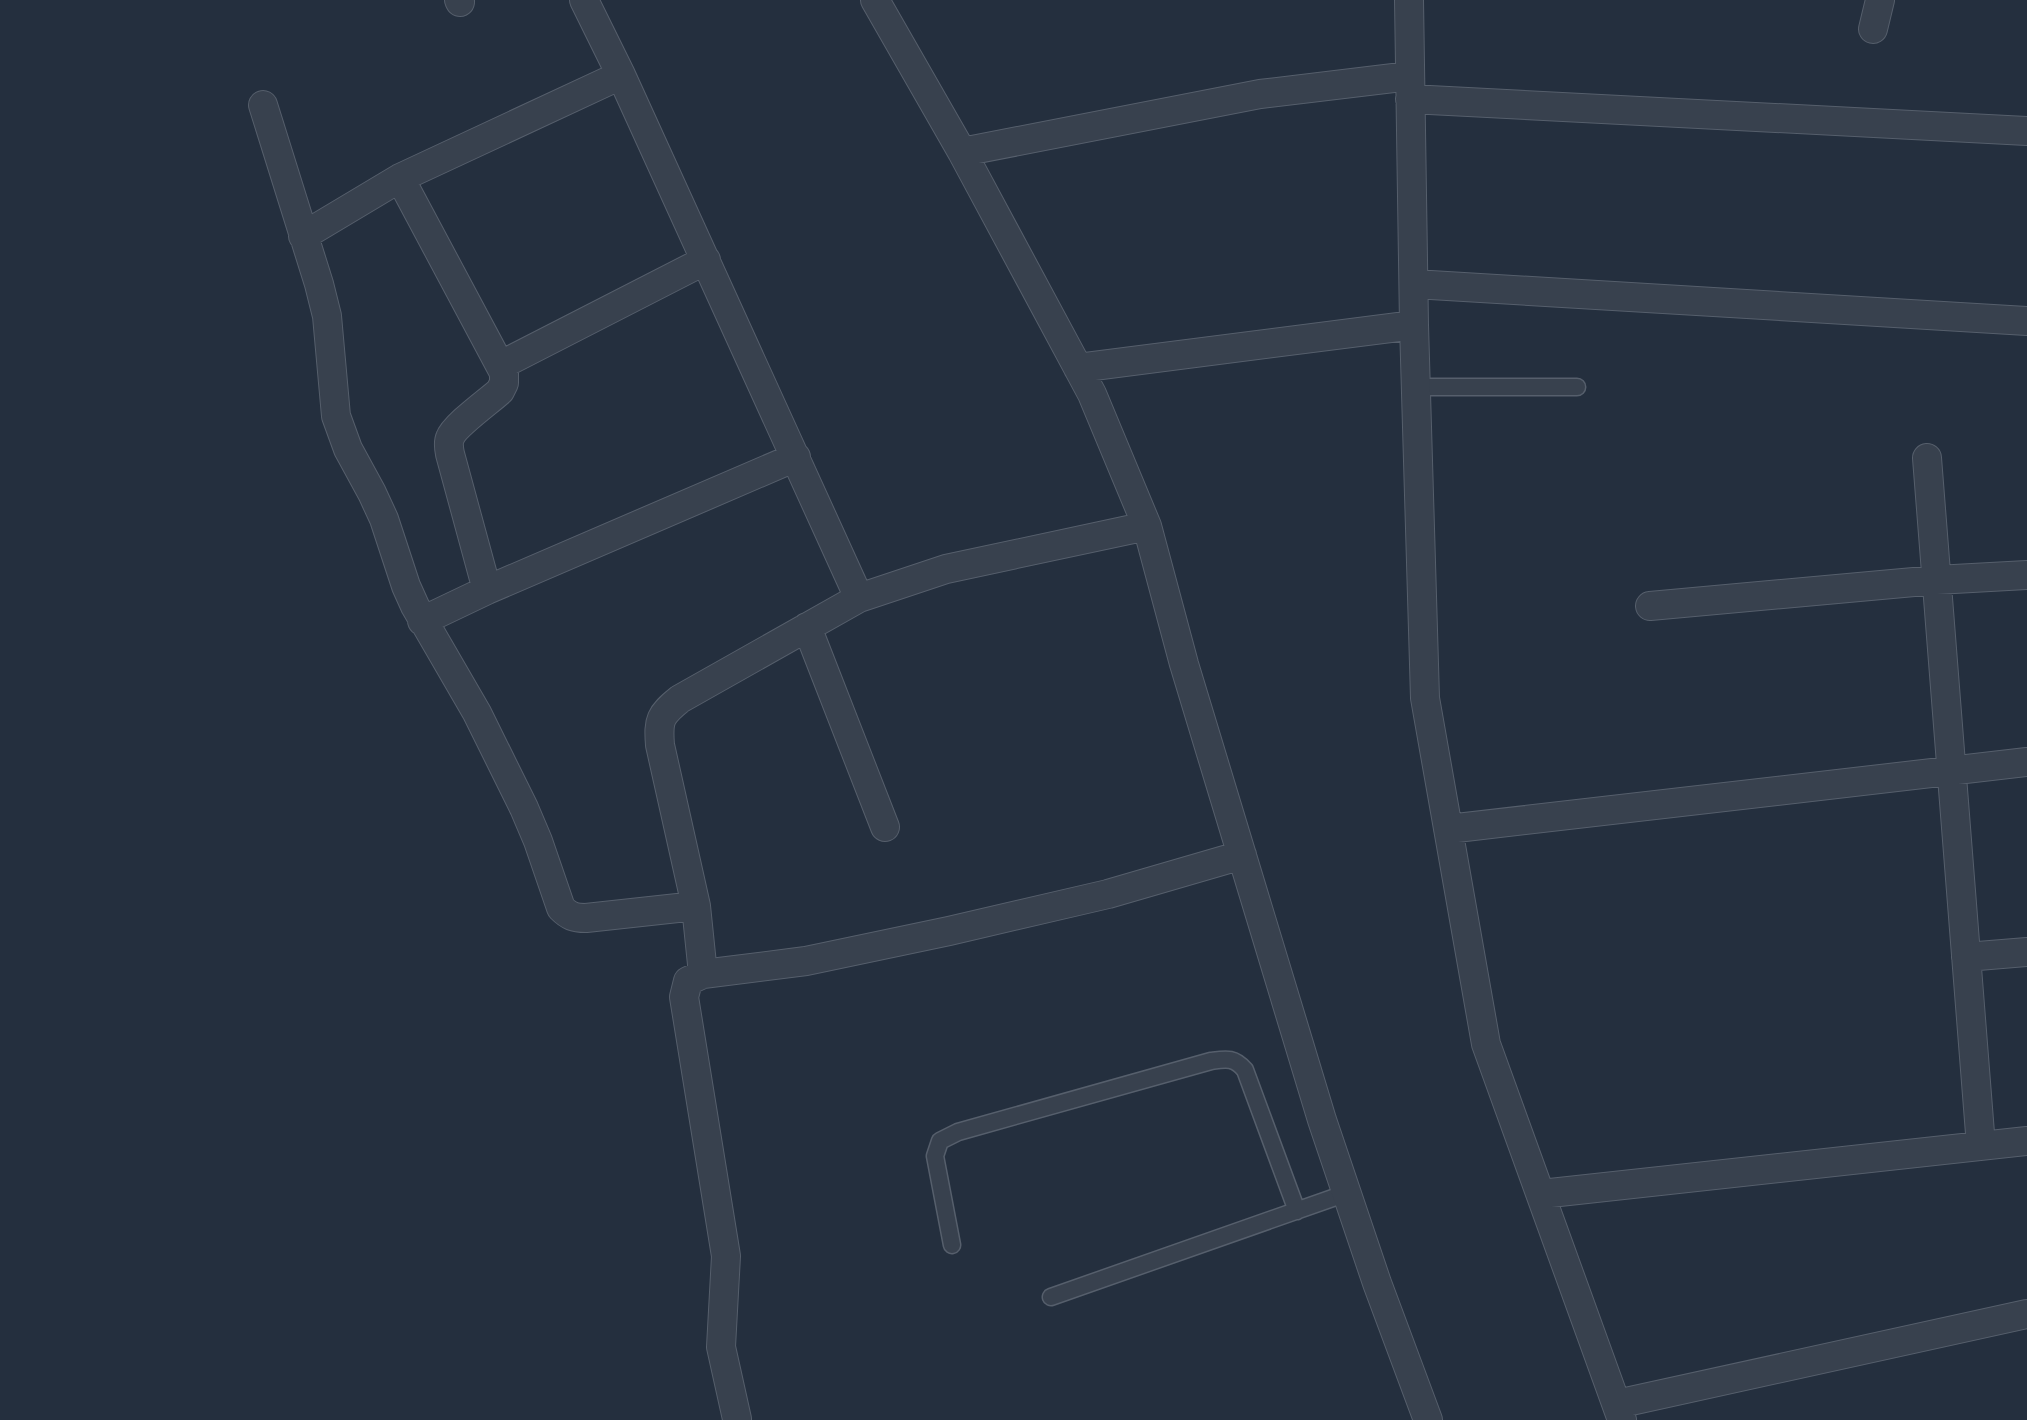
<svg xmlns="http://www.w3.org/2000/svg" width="2027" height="1420" viewBox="0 0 2027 1420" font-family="'Roboto Condensed',sans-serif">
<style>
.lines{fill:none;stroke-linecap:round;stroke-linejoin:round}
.service-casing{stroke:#565f6c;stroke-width:19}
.minor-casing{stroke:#565f6c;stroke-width:30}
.service{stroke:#38414e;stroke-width:16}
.minor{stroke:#38414e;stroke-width:28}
</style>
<rect width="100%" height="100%" fill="#242f3e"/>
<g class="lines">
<!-- service casing -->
<g class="service-casing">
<path id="service" d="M1416,387h161
M952,1245l-17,-89 5,-15 18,-9 253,-71c15,-2 23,-4 34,9l52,141
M1051,1297l296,-104"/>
</g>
<!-- minor casing -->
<g class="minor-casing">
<path id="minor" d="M459,0l1,2
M584,0l37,75 238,523
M875,0l87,152 130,242 55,132 37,138 138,456 55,163 51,137
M1409,0l5,325 11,373 61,346 136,376
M1873,29l7,-29
M1410,99l617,32
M263,105l56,179 8,32 9,100 12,33 24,44 12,26 22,67 9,20 62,107 47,95 14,33 23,67c8,8 13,10 25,10l110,-12
M962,152l298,-58 150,-18
M400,178l104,195v10l-4,8c-11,10 -46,35 -50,47 -2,4 -1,11 0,16l37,136
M303,236l97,-58 221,-103
M1414,284l613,37
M501,365l205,-105
M1078,368l336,-43
M1927,458l54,688
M1650,606l286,-26 91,-5
M422,621l65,-31 309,-133
M807,627l78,200
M1448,829l579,-67
M1966,957l61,-5
M703,974l-7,-68 -36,-161c-2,-25 0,-30 20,-46l179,-101 87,-29 201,-43
M1541,1194l486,-53
M1617,1404l410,-90
M737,1419l-16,-72 5,-91 -42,-259 4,-16 15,-7 103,-13 143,-30 159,-37 134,-39"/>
</g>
<!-- service -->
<use href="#service" class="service"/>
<!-- minor -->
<use href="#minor" class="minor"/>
</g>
</svg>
